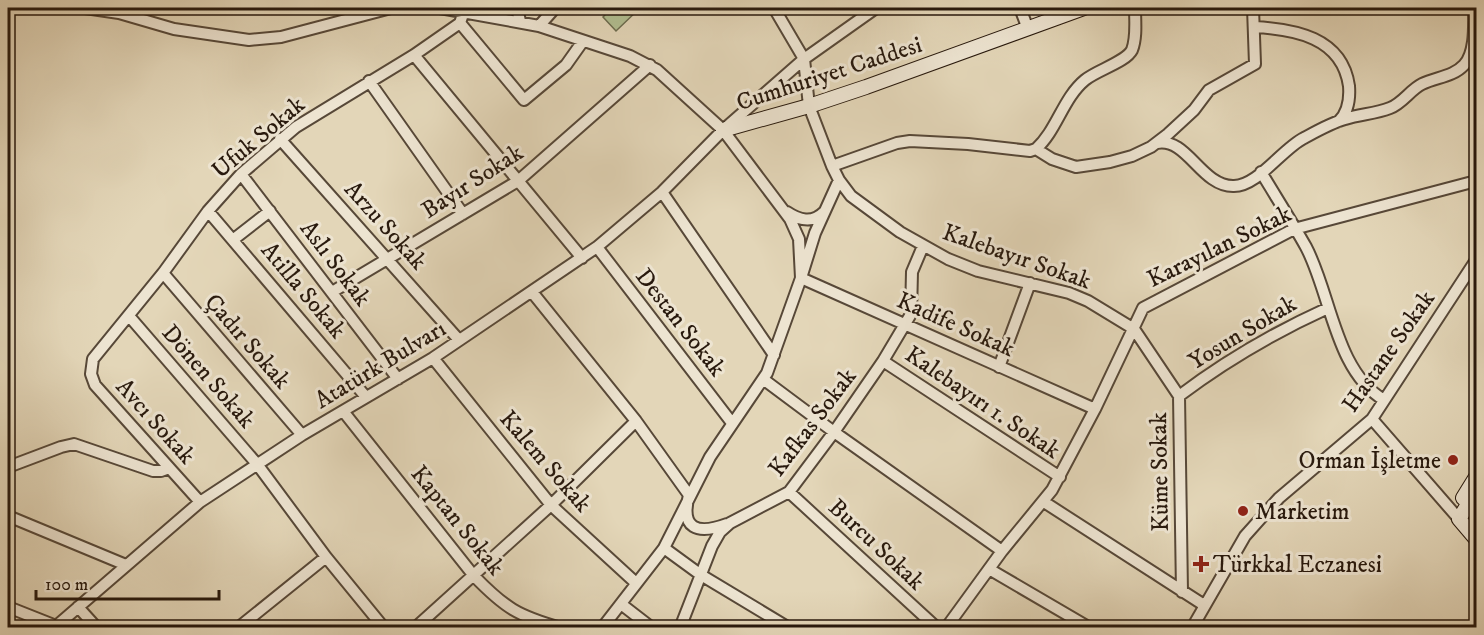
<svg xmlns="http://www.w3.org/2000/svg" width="1484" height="635" viewBox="0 0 1484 635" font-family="'IM FELL DW Pica',serif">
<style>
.green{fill:#b1be91;stroke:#6c6c4f;stroke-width:1.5}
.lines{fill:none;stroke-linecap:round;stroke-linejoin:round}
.minor-casing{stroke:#574838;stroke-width:14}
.secondary-casing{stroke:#28190d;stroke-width:16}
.minor{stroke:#ede4d1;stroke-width:10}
.secondary{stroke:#ede4d1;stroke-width:14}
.poi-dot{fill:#8f2418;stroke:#ede4d1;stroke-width:2}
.labels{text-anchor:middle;stroke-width:6;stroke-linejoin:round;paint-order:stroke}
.street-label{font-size:24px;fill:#28190d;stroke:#ede4d1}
.poi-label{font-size:24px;fill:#28190d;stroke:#ede4d1;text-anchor:start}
</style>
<rect width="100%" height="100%" fill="#e3d6b8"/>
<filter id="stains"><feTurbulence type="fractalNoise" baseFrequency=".00333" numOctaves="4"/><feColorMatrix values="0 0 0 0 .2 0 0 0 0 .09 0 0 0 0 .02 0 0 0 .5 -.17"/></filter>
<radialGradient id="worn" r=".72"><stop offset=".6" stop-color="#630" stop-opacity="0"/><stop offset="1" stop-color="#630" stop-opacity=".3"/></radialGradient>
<!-- green -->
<path class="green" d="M612,8h28l-24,23 -13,-14z"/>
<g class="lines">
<!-- minor casing -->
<g class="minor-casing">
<path id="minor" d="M85,8l34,5 55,16 75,11 32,-3 110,-29
M440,8l99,18 91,30 27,14 66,60 67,89 9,20 2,39 294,131
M517,8l3,13
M774,8l30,51 5,47 23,60 7,14 12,16 49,36 48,27 30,12 91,22 19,8 46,28 45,67 3,196
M1020,8l8,21
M460,23l64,77 42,-35 17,-24
M539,26l16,-18
M1254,27c40,2 88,10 95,59 1,13 -1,26 -10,35
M414,55l168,203
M369,81l94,133
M280,139l179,201
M1157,143c30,-6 44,43 76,43 24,1 49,-37 71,-48 13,-7 27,-15 41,-19 15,-5 30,-5 45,-11 13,-5 20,-18 32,-24 14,-7 31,-7 42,-19 12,-13 10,-41 10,-57
M1036,149l16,10 24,8 34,-5 22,-6 19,-9 17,-13 26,-24 15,-20 46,-26 -2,-56
M832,166l65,-23 13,-2 58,3 62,7 6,-2c21,-19 27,-51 49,-69 12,-10 41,-18 47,-30 5,-13 3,-29 3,-42
M1261,172c15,25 31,50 45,75 25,47 29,124 78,153
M241,174l157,205
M662,192l112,163
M208,211l158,186
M787,212c12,8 25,12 37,0
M234,239l36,-28
M597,247l135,176
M163,273l139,162
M332,292l186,-111 132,-116
M532,292l104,129 53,74c-9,34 8,40 38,29
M129,316l128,148 69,93 58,71
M433,358l118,147 85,78
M883,361l177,116
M999,367l31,-84
M763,379l71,53 168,119
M1179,396c49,-37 94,-63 149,-88
M343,411l131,165c31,32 44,40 87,52
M1372,419l87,100
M8,467l53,-20 13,-3 79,27h8l8,-3
M789,492l148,136
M200,502l-105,-117 -4,-11 2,-15 70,-86 45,-62 33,-37 55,-47 118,-72 46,-32 4,-12
M1044,502l160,103
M8,516l118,49
M664,548l37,27 88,53
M989,569l101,59
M621,604l31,24
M8,607l48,19
M78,607l19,21
M54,628l146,-126 102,-67 131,-77 164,-111 65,-55 61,-62 81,-71 72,-51
M238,628l88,-71
M415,628l136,-123 85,-84
M602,628l62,-80 46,-91 57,-84 34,-95 14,-45 24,-53
M680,628l32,-82 8,-14 10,-9 59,-31 45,-60 49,-71 28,-47 1,-42 11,-26
M946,628l56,-77 50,-61 43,-81 48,-101 151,-79 182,-48
M1192,628l53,-92 34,-38 93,-79 104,-159"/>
</g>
<!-- secondary casing -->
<g class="secondary-casing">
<path id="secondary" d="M723,130l86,-24 57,-19 218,-79
M1476,491l-17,28 17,20
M1463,498l13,-21"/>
</g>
<!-- minor -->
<use href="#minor" class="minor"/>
<!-- secondary -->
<use href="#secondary" class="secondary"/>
</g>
<!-- markers -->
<g class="poi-dot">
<circle cx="1453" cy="460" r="6"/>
<circle cx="1243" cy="511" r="6"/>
<path d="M1198 555h6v6h6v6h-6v6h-6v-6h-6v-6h6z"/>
</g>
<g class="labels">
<!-- street labels -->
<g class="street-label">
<text transform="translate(829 73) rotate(-18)" y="8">Cumhuriyet Caddesi</text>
<text transform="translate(258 137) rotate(-40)" y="8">Ufuk Sokak</text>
<text transform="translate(472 181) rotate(-33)" y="8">Bayır Sokak</text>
<text transform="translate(386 225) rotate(48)" y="8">Arzu Sokak</text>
<text transform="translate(1219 246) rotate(-26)" y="8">Karayılan Sokak</text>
<text transform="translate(1017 256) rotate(19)" y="8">Kalebayır Sokak</text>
<text transform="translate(336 263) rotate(53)" y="8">Aslı Sokak</text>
<text transform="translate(304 290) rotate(50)" y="8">Atilla Sokak</text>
<text transform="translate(681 322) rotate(52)" y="8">Destan Sokak</text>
<text transform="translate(956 324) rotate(24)" y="8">Kadife Sokak</text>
<text transform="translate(1242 332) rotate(-31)" y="8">Yosun Sokak</text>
<text transform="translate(248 341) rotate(49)" y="8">Çadır Sokak</text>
<text transform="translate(1388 351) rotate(-55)" y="8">Hastane Sokak</text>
<text transform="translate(380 364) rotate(-31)" y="8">Atatürk Bulvarı</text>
<text transform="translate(209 376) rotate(49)" y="8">Dönen Sokak</text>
<text transform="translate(983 402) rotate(34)" y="8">Kalebayırı 1. Sokak</text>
<text transform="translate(156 421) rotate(48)" y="8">Avcı Sokak</text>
<text transform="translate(812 422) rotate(-53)" y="8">Kafkas Sokak</text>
<text transform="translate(546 461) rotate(49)" y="8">Kalem Sokak</text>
<text transform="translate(1159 472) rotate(-91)" y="8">Küme Sokak</text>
<text transform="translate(458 520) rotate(51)" y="8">Kaptan Sokak</text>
<text transform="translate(877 544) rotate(43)" y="8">Burcu Sokak</text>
</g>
<!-- poi labels -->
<g class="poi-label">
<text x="1441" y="468" text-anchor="end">Orman İşletme</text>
<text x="1255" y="519">Marketim</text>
<text x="1213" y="572">Türkkal Eczanesi</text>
</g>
</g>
<!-- margin -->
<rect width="1484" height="635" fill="none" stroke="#e3d6b8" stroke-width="30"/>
<rect x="9" y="9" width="1466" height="617" fill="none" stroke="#28190d" stroke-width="3"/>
<rect x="15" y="15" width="1454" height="605" fill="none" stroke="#28190d" stroke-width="1.5"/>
<!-- scale -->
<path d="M36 590v9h183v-9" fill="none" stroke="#28190d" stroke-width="3"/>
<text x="45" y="590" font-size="18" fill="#28190d" stroke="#ede4d1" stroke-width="4.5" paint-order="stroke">100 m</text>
<rect width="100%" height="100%" filter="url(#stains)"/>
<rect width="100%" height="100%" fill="url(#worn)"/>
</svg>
